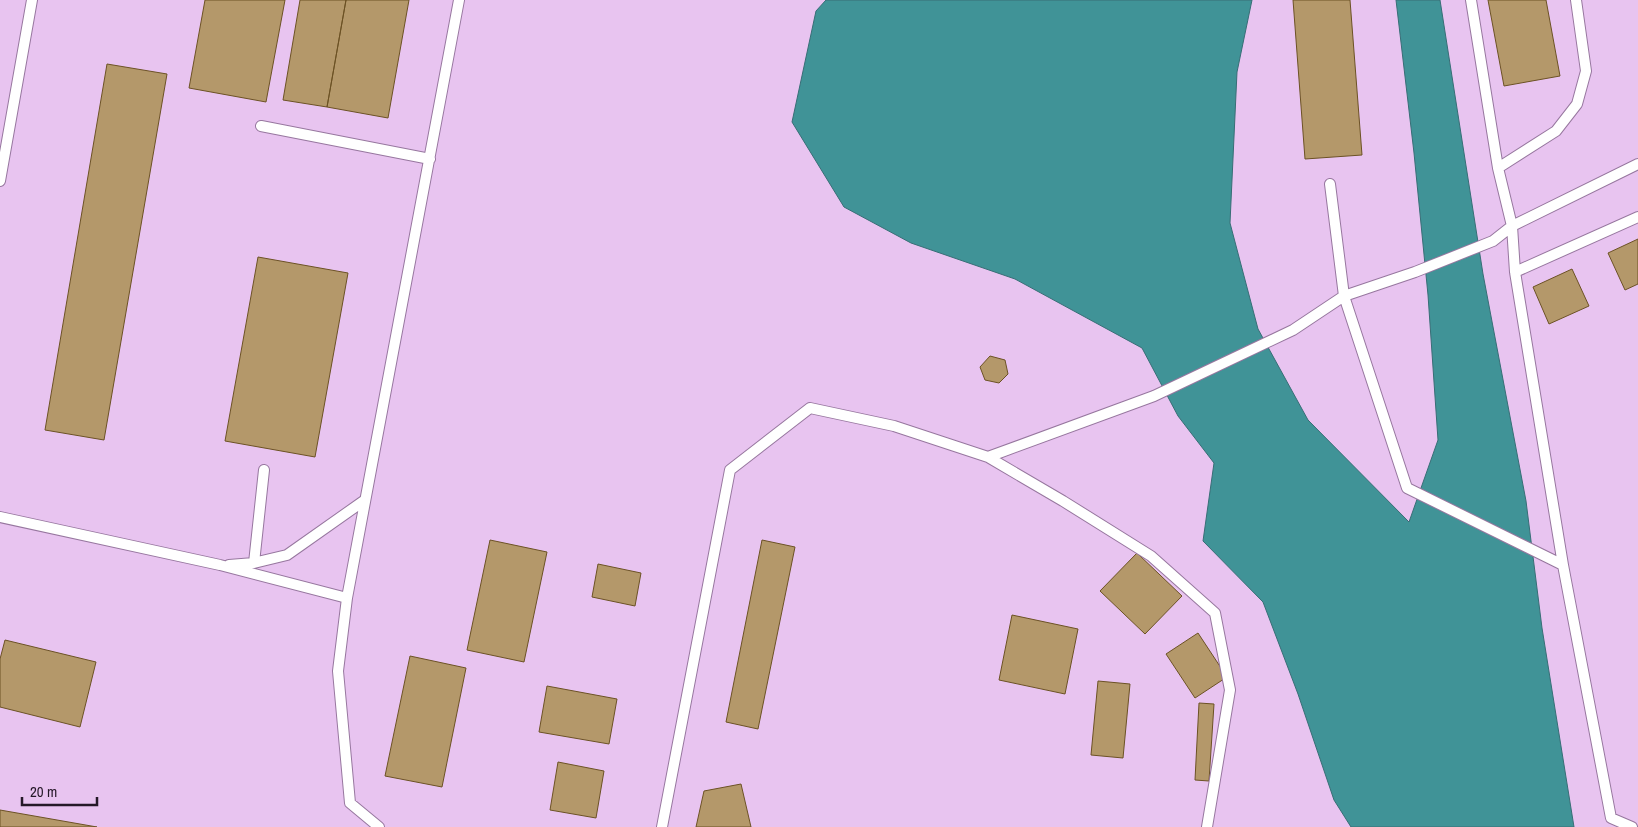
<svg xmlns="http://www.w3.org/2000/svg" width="1638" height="827" viewBox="0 0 1638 827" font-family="'Archivo Narrow',sans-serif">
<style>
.water{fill:#409397;stroke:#386e76}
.building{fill:#b4986a;stroke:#6c5225}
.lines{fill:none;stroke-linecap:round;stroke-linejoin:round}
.service-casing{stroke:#97779f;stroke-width:12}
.service{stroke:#fff;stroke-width:10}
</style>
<rect width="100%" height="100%" fill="#e8c4f0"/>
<!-- water -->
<path class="water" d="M826,0h426l-15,72 -7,151 28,106 50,91 101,102 29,-82 -10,-145 -14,-142 -18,-153h44l43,274 43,227 16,127 32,199h-223l-17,-27 -36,-106 -35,-92 -60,-61 11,-78 -36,-47 -36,-68 -127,-69 -104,-36 -67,-36 -52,-85 24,-111z"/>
<!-- building -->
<path class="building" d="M205,0h80l-19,102 -77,-14z
M300,0h46l-19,107 -44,-7z
M346,0h63l-21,118 -61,-11z
M1293,0h57l12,155 -57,4z
M1488,0h58l14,76 -56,10z
M107,64l60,10 -63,366 -59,-10z
M1638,239v45l-13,6 -17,-37z
M258,257l90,16 -33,184 -90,-16z
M1572,269l17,37 -40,18 -16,-37z
M990,356l15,4 3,14 -9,9 -14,-3 -5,-13z
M490,540l57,12 -23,110 -57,-12z
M762,540l33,7 -37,182 -32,-7z
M1137,553l45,43 -37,38 -45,-43z
M598,564l43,9 -6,33 -43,-9z
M1012,615l66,14 -13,65 -66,-14z
M1198,633l29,44 -32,21 -29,-44z
M5,640l91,22 -16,65 -80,-20v-48z
M410,656l56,12 -24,119 -57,-11z
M1098,681l32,3 -7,74 -32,-3z
M547,686l70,13 -8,45 -70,-12z
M1199,703l15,1 -5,77 -14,-1z
M558,762l46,9 -8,47 -46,-8z
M741,784l10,43h-55l8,-36z
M0,810l97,17h-97z"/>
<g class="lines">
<!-- service casing -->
<g class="service-casing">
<path id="service" d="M1471,0l27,168 14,58 3,46 48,293 48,253 21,9
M261,126l169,33
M1498,168l58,-37 21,-27 9,-33 -10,-71
M0,181l32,-181
M1330,184l14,112 63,192 156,77
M1515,272l123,-55
M988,457l166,-61 139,-66 51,-34 71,-24 78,-31 19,-15 126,-62
M0,517l220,48 127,33
M254,563l10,-93
M229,565l25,-2 33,-8 78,-55
M379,827l-29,-24 -12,-132 9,-73 112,-598
M662,827l68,-357 80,-62 84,18 94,31 75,44 88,55 64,57 15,77 -23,137"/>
</g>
<!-- service -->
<use href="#service" class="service"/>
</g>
<!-- scale -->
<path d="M22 797v8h75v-8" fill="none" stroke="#251828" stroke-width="2.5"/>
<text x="30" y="797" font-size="15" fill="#251828" stroke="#e8c4f0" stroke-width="4" paint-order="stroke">20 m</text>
</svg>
